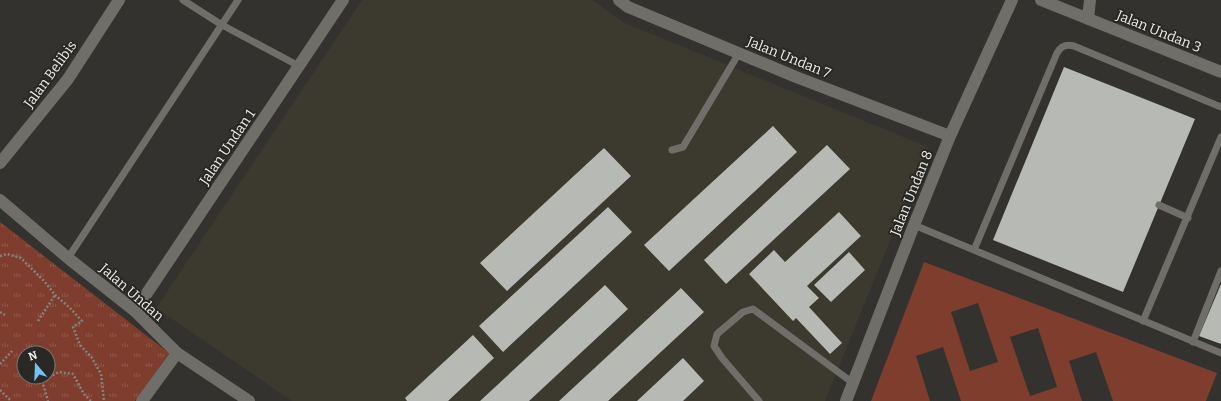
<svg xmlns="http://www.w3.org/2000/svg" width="1221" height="401" viewBox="0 0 1221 401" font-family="Bitter,serif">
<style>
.built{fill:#3c392f}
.grass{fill:url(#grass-tufts);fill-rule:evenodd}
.pitch{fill:#7f3d2d;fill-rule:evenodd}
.building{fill:#b7b9b4}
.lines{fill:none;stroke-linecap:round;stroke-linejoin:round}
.path{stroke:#83837f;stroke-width:2.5;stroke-dasharray:2 2;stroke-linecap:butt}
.service{stroke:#6f6e69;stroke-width:7}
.minor{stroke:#6f6e69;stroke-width:12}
.labels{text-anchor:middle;stroke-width:4;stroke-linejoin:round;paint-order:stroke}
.street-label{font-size:14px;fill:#ededea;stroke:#292824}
</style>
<defs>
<pattern id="grass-tufts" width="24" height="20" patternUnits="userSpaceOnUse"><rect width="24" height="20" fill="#7f3d2d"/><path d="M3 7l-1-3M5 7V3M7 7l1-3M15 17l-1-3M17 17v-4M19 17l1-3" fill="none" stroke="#91594c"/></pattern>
</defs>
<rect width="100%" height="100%" fill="#33322e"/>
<!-- built -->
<path class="built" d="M362,0h230l33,23 303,124 -103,254h-533l-136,-93z"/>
<!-- grass -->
<path class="grass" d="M0,222l169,131 -34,48h-135zM24,353h24v24h-24z"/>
<!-- pitch -->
<path class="pitch" d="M924,262l293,111 -11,28h-93l-17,-49 -27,9 13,40h-121l-18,-54 -27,9 14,45h-59zM978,303l20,59 -28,9 -19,-59zM1038,328l19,59 -27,9 -20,-59z"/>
<!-- building -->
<path class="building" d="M1064,67l131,52 -72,173 -130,-52z
M773,126l24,26 -128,119 -25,-26z
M827,145l23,24 -124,115 -22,-24z
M604,148l27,28 -124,115 -27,-28z
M608,207l24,25 -129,120 -24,-26z
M839,212l22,24 -54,50 12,12 -10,9 33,36 -12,11 -34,-36 -3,3 -44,-47 25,-24 11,12z
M849,252l16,18 -34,32 -17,-17z
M1221,284v60l-22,-8z
M605,285l23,24 -99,92h-49z
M681,288l23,24 -96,89h-49z
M473,335l21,23 -46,43h-41l-2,-3z
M683,358l21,23 -21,20h-46z"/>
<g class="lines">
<!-- path -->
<path class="path" d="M0,256l7,-2 14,4 24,24 10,13 15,13 12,13 -9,6 7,18 12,13 9,16 3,27
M0,312l5,3
M38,321l17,-26
M0,364l12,-13
M41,377l7,24
M42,381l17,-9 14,2 11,20 7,7
M0,390l11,11"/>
<!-- service -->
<path class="service" d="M183,0l39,25 77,41
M672,150l11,-3 56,-94
M1159,205l29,13
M914,225l307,128
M974,250l83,-197c4,-7 9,-9 17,-7l147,61
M68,258l170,-258
M1143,321l78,-184
M1193,342l28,-71
M759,401l-37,-43 -8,-12 3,-12 26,-22 10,-3 100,74"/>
<!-- minor -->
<path class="minor" d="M619,0l9,7 168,70 154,59
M1041,0l180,72
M1088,19l2,-19
M0,163l68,-84 51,-79
M0,200l68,58 67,53 42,42 72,48
M135,311l208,-311
M142,401l35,-48
M846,401l68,-176 36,-89 62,-136"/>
</g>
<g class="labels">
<!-- street labels -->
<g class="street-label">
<text transform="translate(1159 31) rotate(22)" y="5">Jalan Undan 3</text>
<text transform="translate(789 57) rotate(22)" y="5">Jalan Undan 7</text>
<text transform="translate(50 74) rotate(-54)" y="5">Jalan Belibis</text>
<text transform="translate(227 147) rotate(-56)" y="5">Jalan Undan 1</text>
<text transform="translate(911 193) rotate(-68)" y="5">Jalan Undan 8</text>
<text transform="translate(132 292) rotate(41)" y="5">Jalan Undan</text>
</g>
</g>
<!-- north arrow -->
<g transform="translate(36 365) rotate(341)"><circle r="19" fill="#292824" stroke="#777773"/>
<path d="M0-3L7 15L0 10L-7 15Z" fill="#73c1f6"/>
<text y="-6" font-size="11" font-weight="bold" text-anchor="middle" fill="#ededea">N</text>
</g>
</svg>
